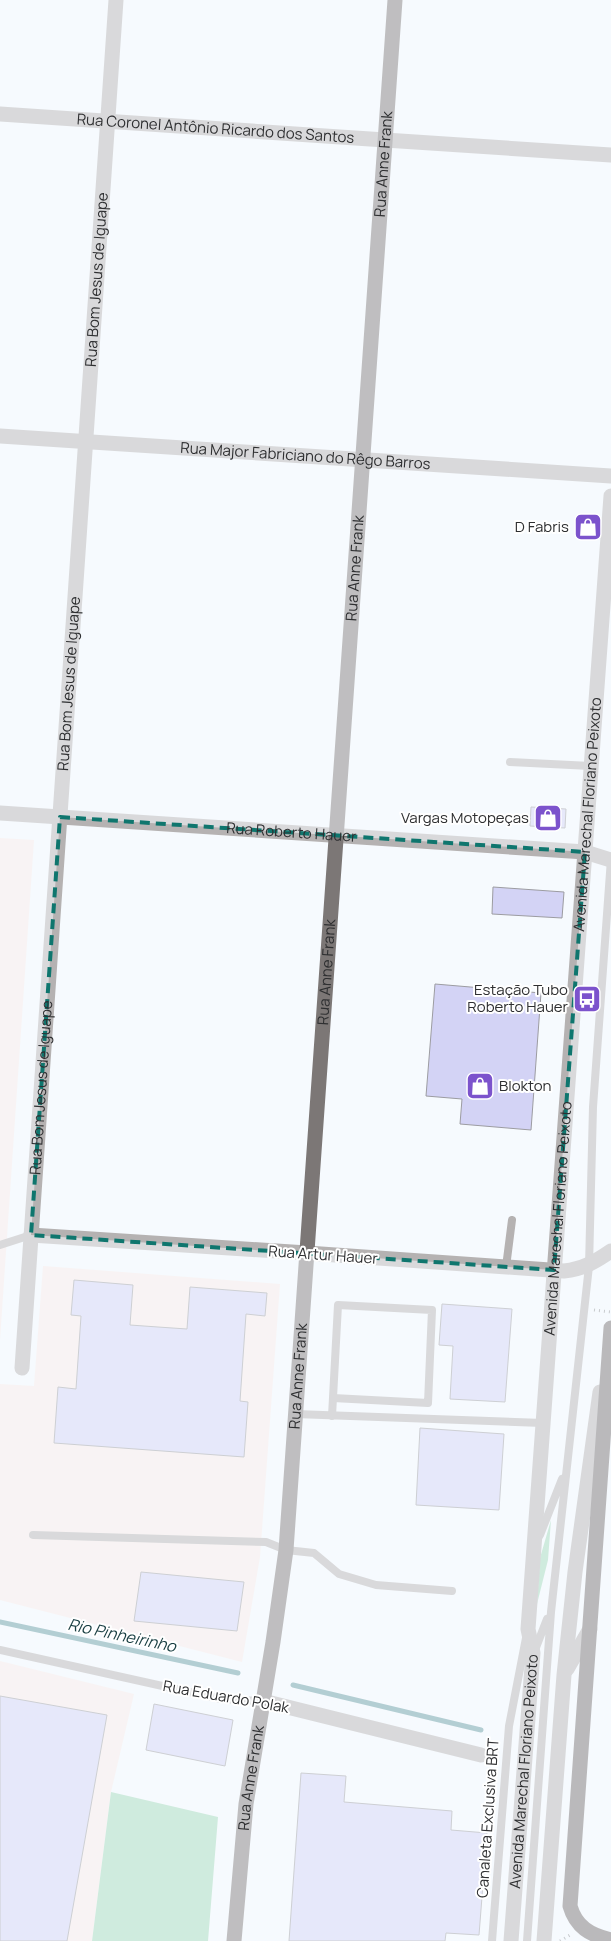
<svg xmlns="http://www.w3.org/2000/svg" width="611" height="1941" viewBox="0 0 611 1941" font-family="Manrope,sans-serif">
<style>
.industrial{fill:#fbece8}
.green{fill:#a0d9b8}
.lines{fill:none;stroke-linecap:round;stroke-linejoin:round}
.stream{stroke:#6299a0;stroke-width:5}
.building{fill:#d3d3f5;stroke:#9c9ca1}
.path{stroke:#909295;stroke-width:3;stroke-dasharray:1 4;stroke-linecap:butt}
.service{stroke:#b5b2b2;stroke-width:8}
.minor{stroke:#b5b2b2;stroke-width:15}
.tertiary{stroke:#b5b2b2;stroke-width:15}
.primary{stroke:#7c7776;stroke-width:15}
.trunk{stroke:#726c6c;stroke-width:15}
.marked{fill:none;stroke:#0f766e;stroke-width:4;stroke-dasharray:10 6;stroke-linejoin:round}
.labels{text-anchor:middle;stroke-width:4;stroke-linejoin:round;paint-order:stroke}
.street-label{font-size:15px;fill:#2e2f31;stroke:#fff}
.poi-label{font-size:15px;fill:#2e2f31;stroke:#fff;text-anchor:end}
.water-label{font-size:16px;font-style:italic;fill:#183e42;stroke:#fff}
</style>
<rect width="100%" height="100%" fill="#f6fafe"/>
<!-- industrial -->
<path class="industrial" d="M0,838l34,2 -34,500z
M43,1266l237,18 -20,273 -18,105 -242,-62v-216l34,2z
M0,1661l134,33 -23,98 -19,149h-92z"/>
<!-- green -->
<path class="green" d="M551,1520l-3,40 -11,44 3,-46z
M111,1792l107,25 -10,124h-116z"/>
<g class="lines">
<!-- stream -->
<path class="stream" d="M0,1622l238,51
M293,1685l188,45"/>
</g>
<!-- building -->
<path class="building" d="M531,807l35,2 -1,19 -35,-2z
M493,887l71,5 -2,26 -70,-4z
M435,984l106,9 -10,137 -71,-6 2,-25 -36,-3z
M74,1280l59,5 -3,40 28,2 29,2 3,-42 77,6 -2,23 -19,-2 -6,87 8,1 -4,55 -190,-14 4,-56 18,2 5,-73 -10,-1z
M442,1304l70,5 -7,93 -55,-3 3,-53 -14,-1z
M420,1428l84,6 -5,76 -83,-5z
M141,1572l103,10 -7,49 -103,-10z
M0,1696l107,19 -40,226h-67z
M154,1704l79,16 -8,46 -79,-16z
M301,1773l45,3 -2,26 108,9 -1,19 36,3 -8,102 -33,-2 -1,8h-156z"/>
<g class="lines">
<!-- path -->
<path class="path" d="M594,1310l17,2
M560,1941l10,-6"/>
<!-- service -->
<path class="service" d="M510,762l81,4
M0,1245l31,-10
M506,1267l6,-47
M295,1414l248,9
M332,1416l6,-111 94,5 -4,93 -95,-5
M33,1535l233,7 20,8 28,3 25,21 37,11 76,6
M540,1535l22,-56
M0,1650l221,49 42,2
M535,1650l12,-31
M492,1941l17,-215 17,-88
M527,1941l24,-329 38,-346 4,-159 18,-248"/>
<!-- minor -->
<g class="minor">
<path id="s1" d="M0,114l385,26"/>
<path id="s2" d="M0,436l611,40"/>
<path d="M31,1235l276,18"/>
<path id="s3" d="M22,1368l94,-1368"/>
<path d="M263,1701l218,54"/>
</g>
<!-- tertiary -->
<g class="tertiary">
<path d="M385,140l226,15"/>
<path id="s4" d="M0,813l585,39 26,8"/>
<path d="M307,1253l257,18c19,-2 31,-9 47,-20"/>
<path d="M567,1669l23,-40"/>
<path id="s5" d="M511,1941l22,-288 -5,-24 83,-1133"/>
<path d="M544,1941l20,-266 11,-103 25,-180"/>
</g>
<!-- primary -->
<path class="primary" id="s6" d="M234,1941l12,-137 27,-162 13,-92 109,-1550"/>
<!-- trunk -->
<path class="trunk" d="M611,1328l-41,578c6,21 20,29 41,34"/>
</g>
<!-- marked area -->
<path d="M0 0H611V1941H0ZM60,817l525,35 -31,418 -523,-35z" fill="#f6fafe" fill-opacity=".55" fill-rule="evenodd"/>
<path class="marked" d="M60,817l525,35 -31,418 -523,-35z"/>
<!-- icons -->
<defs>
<g id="shop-square" transform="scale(1.4375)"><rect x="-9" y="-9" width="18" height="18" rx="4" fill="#7c53cc" stroke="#fff"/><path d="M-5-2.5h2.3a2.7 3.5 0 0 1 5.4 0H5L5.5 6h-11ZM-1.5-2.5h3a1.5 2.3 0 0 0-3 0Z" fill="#fff"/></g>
<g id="bus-square" transform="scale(1.4375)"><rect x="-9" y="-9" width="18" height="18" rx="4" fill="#7c53cc" stroke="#fff"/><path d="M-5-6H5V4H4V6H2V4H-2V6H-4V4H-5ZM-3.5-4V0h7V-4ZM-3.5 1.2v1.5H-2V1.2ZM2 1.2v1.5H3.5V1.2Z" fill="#fff"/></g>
</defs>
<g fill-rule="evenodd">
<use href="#shop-square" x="588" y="527"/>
<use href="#shop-square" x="548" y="818"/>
<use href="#bus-square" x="587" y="999"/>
<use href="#shop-square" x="480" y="1086"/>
</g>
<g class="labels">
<!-- street labels -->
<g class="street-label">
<text dy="5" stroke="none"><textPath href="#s1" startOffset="216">Rua Coronel Antônio Ricardo dos Santos</textPath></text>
<text dy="5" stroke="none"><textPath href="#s6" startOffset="1784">Rua Anne Frank</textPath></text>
<text dy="5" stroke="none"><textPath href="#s3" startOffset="1091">Rua Bom Jesus de Iguape</textPath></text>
<text dy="5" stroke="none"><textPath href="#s2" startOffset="306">Rua Major Fabriciano do Rêgo Barros</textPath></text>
<text dy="5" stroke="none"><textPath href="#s6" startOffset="1379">Rua Anne Frank</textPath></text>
<text dy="5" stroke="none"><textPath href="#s3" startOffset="686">Rua Bom Jesus de Iguape</textPath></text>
<text dy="5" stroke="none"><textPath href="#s5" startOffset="1130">Avenida Marechal Floriano Peixoto</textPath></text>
<text dy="5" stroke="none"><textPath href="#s4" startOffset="292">Rua Roberto Hauer</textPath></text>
<text dy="5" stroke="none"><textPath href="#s6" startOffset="974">Rua Anne Frank</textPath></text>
<text dy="5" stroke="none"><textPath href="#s3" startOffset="281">Rua Bom Jesus de Iguape</textPath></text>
<text dy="5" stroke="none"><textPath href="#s5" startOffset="725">Avenida Marechal Floriano Peixoto</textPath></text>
<text transform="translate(323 1255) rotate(4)" y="5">Rua Artur Hauer</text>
<text dy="5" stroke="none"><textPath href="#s6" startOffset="569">Rua Anne Frank</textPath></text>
<text transform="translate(226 1697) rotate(10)" y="5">Rua Eduardo Polak</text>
<text dy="5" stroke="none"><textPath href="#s5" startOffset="170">Avenida Marechal Floriano Peixoto</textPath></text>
<text dy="5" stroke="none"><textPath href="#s6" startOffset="164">Rua Anne Frank</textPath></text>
<text transform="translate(488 1818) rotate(-86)" y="5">Canaleta Exclusiva BRT</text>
</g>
<!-- poi labels -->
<g class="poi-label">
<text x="569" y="532">D Fabris</text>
<text x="529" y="823">Vargas Motopeças</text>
<text x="568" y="995">Estação Tubo<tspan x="568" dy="17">Roberto Hauer</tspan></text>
<text x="499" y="1091" text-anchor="start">Blokton</text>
</g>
<!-- water labels -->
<g class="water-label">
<text transform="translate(122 1635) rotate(12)" y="6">Rio Pinheirinho</text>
</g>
</g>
</svg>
